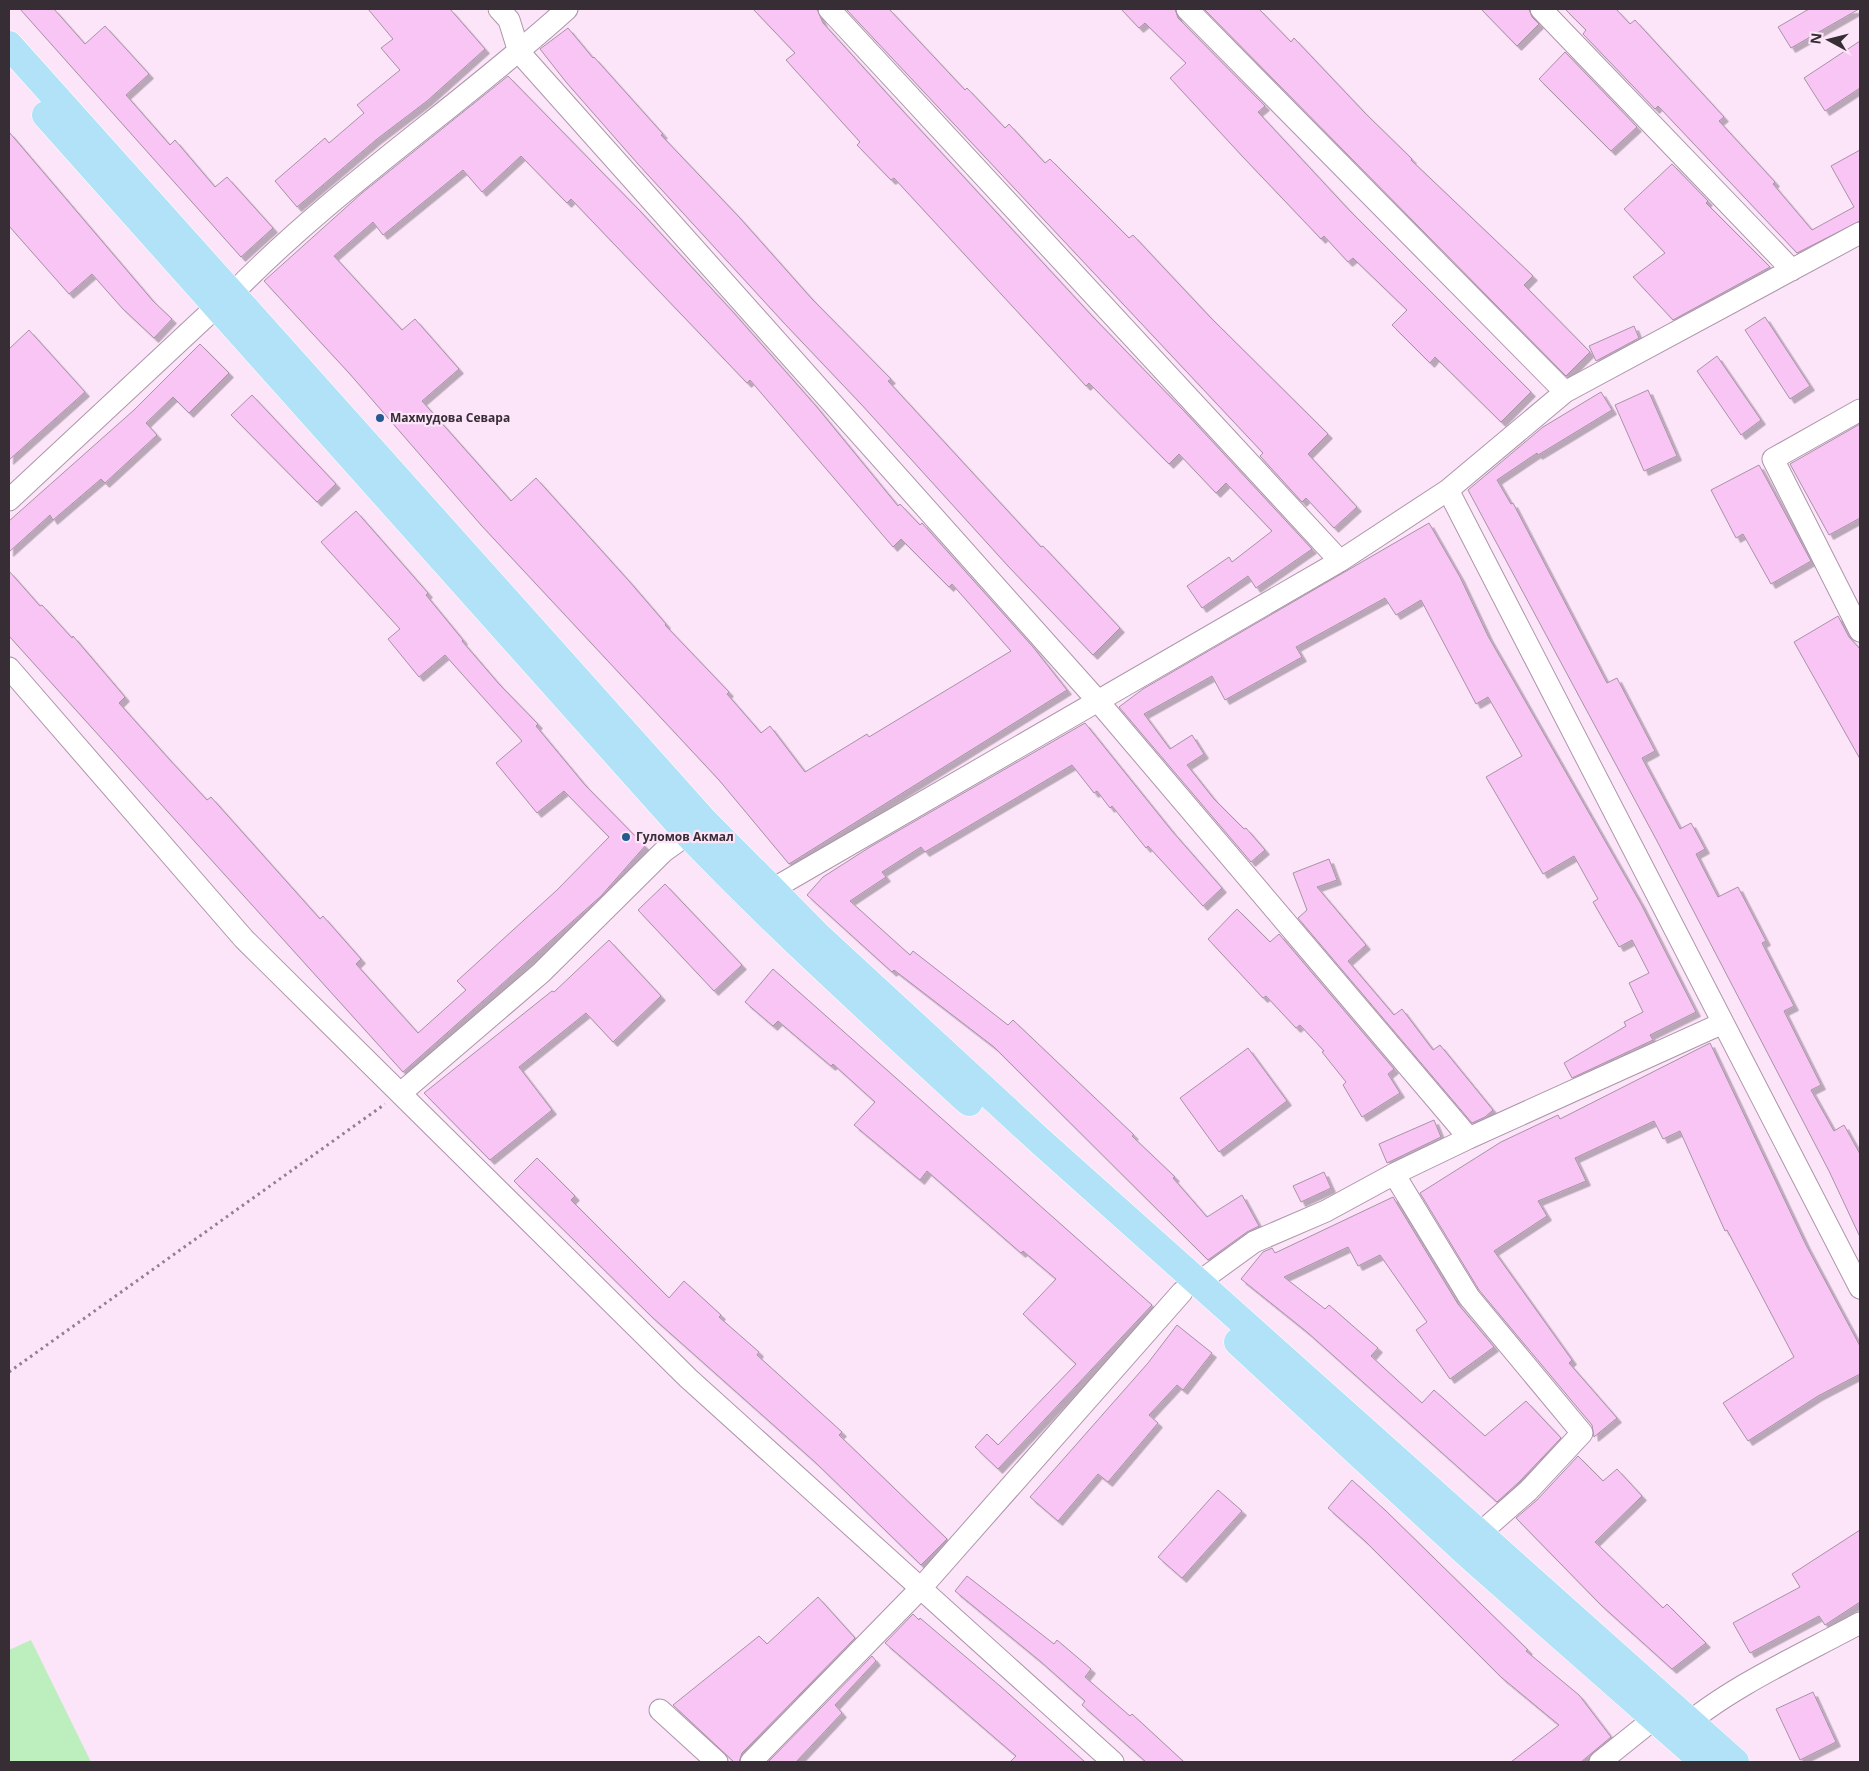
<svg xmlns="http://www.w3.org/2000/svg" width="1869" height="1771" font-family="'Open Sans',sans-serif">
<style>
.green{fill:#bcefbd}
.building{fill:#f8c5f4;stroke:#a892a6;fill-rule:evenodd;filter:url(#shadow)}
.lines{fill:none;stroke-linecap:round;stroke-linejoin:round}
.minor-casing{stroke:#ad96aa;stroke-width:23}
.primary-casing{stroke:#fff;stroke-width:29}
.path{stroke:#90818f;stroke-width:3;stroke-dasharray:2.5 4;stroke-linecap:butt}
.minor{stroke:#fff;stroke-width:21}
.primary{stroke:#b1e2f7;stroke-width:28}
.poi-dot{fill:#245a92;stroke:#fce4f9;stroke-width:2}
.labels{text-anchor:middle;stroke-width:4.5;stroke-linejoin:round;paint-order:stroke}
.poi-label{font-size:12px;font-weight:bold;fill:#362d35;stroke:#fce4f9;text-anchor:start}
</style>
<defs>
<filter id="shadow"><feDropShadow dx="4.5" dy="4.5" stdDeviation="0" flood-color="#0004"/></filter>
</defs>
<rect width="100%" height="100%" fill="#fce4f9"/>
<!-- green -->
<path class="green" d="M31,1640l60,122h-82v-112z"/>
<!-- building -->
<path class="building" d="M20,9h34l31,35 20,-18 44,48 -23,21 44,50 5,-5 40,47 12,-10 46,51 -32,29z
M368,9h82l35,40 -58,52 -50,38 -80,68 -22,-26 50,-43 4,5 35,-30 -7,-8 43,-35 -19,-22 12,-9z
M753,9h64l6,14 79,87 191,207 91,94 128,138 -56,39 -8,-12 -46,32 -15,-22 42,-29 3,5 40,-31 -46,-48 -10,10 -37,-39 -10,10 -80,-81 -3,3 -192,-208 -3,2 -34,-35 3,-3 -74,-82 9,-7z
M846,9h43l76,81 2,-2 38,40 4,-4 36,39 5,-4 79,79 4,-3 77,82 118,117 -20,20 49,53 -23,21 -28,-30 -4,4 -42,-46 3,-3z
M1121,9h54l3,9 87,88 -7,6 92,99 181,181 -30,30 -66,-65 -5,6 -38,-38 15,-15 -54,-52 -5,4 -24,-26 -3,3 -78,-82 -73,-79 16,-15 -41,-40 -6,5z
M1204,9h55l32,33 3,-4 71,75 47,46 -1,1 122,116 -9,9 66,67 -24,24z
M1481,9h48l3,8 7,7 -22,22z
M1565,9h51l14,15 5,-4 89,97 -5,4 56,61 -2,2 39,46 42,-23 -23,-41 29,-16v71l-63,32 -137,-145 -2,-2 -3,3 -72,-75 3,-4z
M1809,9h50l-68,39 -13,-21z
M568,28l25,30 1,-1 69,77 -2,1 78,82 73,82 79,80 -3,2 153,166 2,-1 77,82 -27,27 -85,-89 -147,-162 -77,-81 -146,-159 -72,-82 -26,-33z
M1860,41v47l-35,23 -21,-33z
M1565,52l72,75 -26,24 -72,-72z
M508,76l133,136 92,100 83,94 82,100 2,-2 20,21 2,-2 111,124 34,43 -278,174 -70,-84 -238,-255 -132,-152 -85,-92 98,-88zM521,156l46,47 4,-4 176,184 3,-3 143,167 8,-8 48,48 3,-3 59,67 -142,86 -2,-3 -62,38 -35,-46 -9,7 -34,-39 2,-2 -64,-67 1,-1 -37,-43 -93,-103 -25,23 -89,-100 37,-32 -44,-50 -13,11 -68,-74 39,-34 10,13 80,-65 19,22z
M9,132l144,169 19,18 -18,19 -32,-30 -30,-34 -23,20 -60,-68z
M1672,164l36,37 -2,2 64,64 -97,53 -40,-43 32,-24 -41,-44z
M1765,317l45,69 -20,13 -45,-69z
M1634,326l5,12 -43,23 -7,-15z
M29,330l56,62 -76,68v-111z
M200,344l29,29 -40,40 -16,-16 -27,26 11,12 -52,48 -4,-4 -48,41 -3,-5 -41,37v-31l125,-111z
M1717,356l44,64 -20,15 -44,-64z
M1648,390l29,66 -33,15 -29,-66z
M1601,392l11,18 -74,45 -1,-2 -40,27 14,24 2,-1 94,180 10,-5 38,73 -13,7 38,71 11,-6 14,26 -9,5 22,43 20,-10 28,54 -4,2 32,63 -10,5 37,74 -10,5 23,41 10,-6 16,29v83l-31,-66 -172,-330 -189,-351 75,-63z
M252,395l84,89 -19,18 -86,-87z
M1860,424v94l-31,17 -39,-71z
M1759,465l52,96 -40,23 -28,-50 -7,4 -25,-48z
M356,511l72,82 -2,2 37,45 -1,1 37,43 39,40 -2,2 49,59 60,61 -44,50 -198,176 -394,-436v-65l31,35 2,-1 30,33 1,-2 52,61 -6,6 50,56 38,41 4,-3 109,122 3,-3 38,43 -5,5 62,69 48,-43 -9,-9 100,-91 52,-53 -45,-46 -27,22 -41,-50 26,-22 -77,-86 -26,22 -31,-38 12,-10 -79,-87z
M1429,523l31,54 28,59 153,268 55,108 -46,23 3,5 -81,38 -8,-15 62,-37 -2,-4 19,-10 -14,-29 20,-10 -17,-33 -13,7 -26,-45 5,-3 -24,-43 -31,18 -57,-97 36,-21 -34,-59 -12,7 -55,-104 -25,15 -11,-17 -89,49 6,10 -77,43 -13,-24 -68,38 26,35 22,-14 12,19 -17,11 27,34 30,30 2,-1 19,22 -14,12 -132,-155 24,-18z
M1838,616l11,21 11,12v110l-66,-117z
M1085,723l87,108 50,57 -19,18 -55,-60 -2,2 -34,-42 -2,2 -13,-17 -3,2 -22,-28 -147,87 -4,-5 -39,25 4,5 -36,24 60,54 3,-4 95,74 5,-5 121,115 -2,1 43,41 -2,1 34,39 35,-22 17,31 -12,6 -39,28 -214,-213 -100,-77 -2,2 -85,-77 16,-18 47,-30z
M1329,859l8,21 -20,7 49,58 -18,16 46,54 8,-6 31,41 7,-5 53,65 -8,7 -13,6 -174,-205 9,-8 -14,-37z
M665,884l77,81 -28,26 -76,-81z
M1237,909l33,33 9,-8 115,135 -6,5 12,19 -38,24 -19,-32 3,-3 -24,-30 2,-1 -24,-26 -4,3 -30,-32 -3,2 -55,-59z
M609,940l52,56 -48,46 -27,-29 -67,54 33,43 -62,50 -66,-67 128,-102 2,1z
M773,969l379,336 -154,164 -23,-22 12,-13 11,11 78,-81 -53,-50 33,-35 -33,-28 -2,2 -94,-82 -7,9 -66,-55 21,-23 -42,-38 -2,2 -53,-45 -5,5 -28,-24z
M1710,1043l96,202 54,101v28l-42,22 -70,45 -25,-38 71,-46 -67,-127 -2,1 -45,-100 -17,8 -9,-18 -79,37 11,23 -48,20 9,15 -53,35 78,109 -3,3 48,55 -23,19 -2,-12 -113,-135 -59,-97 81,-51 57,-27 2,4z
M1248,1048l39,53 -68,51 -39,-54z
M1434,1120l7,17 -54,26 -8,-19z
M537,1158l38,38 -4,4 98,98 15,-17 37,34 -2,2 40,35 -2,3 85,77 -3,3 108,104 -26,26 -106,-103 -163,-145 -138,-136z
M1324,1172l7,16 -30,14 -8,-16z
M1393,1197l65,107 36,43 -44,32 -34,-49 11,-8 -47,-67 -22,11 -10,-19 -64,30 41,32 4,-4 49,43 -7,8 51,47 12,-13 51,46 41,-35 35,37 -42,44 -22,20 -190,-170 -66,-53 22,-27 9,-4 3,5z
M1177,1325l35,28 -29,37 -6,-5 -28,30 9,8 -50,59 -10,-8 -40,47 -28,-24 118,-134z
M1578,1456l25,25 14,-12 25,27 -47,46 68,66 4,-4 39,39 -34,26 -71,-64 -85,-87 21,-18z
M1352,1480l34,31 142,139 -2,1 53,44 32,42 -30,25h-70l48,-37 -58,-48 -136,-136 -37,-33z
M1218,1490l24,21 -60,67 -24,-21z
M1860,1530v72l-35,23 -6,-9 -69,37 -17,-30 67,-36 -8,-13z
M967,1576l87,68 3,-4 34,29 -6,8 45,39 2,-2 52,48h-38l-64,-57 3,-4 -45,-40 -85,-70z
M818,1597l37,41 -113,115 -3,9h-5l-61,-57 86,-69 8,8z
M913,1614l6,6 1,-2 80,68 85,76h-75l6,-6 -131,-113z
M872,1656l4,5 -41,44 7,8 -46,49h-28z
M1813,1692l23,50 -36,18 -24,-51z"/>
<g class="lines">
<defs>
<path id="minor" d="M499,9l10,11 10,32 578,648 372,438
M829,9l511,552
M1187,9l378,383
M1541,9l251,261
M232,294c102,-105 227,-187 335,-285
M1860,410l-87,49 87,172
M1448,490l412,798
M9,500l207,-193
M9,668l235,271 444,439 425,384
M771,890l569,-329 108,-71 117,-98 295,-159
M402,1092l139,-119 122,-121 25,-18
M1394,1174l75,123 113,136 -54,58 -49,43
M1199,1282l55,-40 72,-31 68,-37 75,-36 254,-115
M660,1710l57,52
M1679,1731c48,-43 124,-77 181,-108
M751,1762l170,-174 261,-296
M1600,1762l55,-44"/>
<path id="primary" d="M9,45l694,775 116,117 220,203 696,622
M46,115l642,719c90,94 185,180 281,268
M1238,1342l232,214 234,206"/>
</defs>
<!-- minor casing -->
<use href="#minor" class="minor-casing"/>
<!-- primary casing -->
<use href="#primary" class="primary-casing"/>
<!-- path -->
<path class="path" d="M9,1372l376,-268"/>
<!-- minor -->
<use href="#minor" class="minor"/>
<!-- primary -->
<use href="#primary" class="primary"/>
</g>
<!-- markers -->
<g class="poi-dot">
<circle cx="380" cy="418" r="5"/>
<circle cx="626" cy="837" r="5"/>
</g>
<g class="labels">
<!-- poi labels -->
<g class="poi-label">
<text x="390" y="422">Махмудова Севара</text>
<text x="636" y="841">Гуломов Акмал</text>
</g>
</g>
<!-- border -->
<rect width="1869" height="1771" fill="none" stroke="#362d35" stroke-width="20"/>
<!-- north arrow -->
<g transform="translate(1829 40) rotate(277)" stroke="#fce4f9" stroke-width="4" paint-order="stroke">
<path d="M0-4L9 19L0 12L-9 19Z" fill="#362d35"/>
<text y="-8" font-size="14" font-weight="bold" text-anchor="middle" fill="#362d35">N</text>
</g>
</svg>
